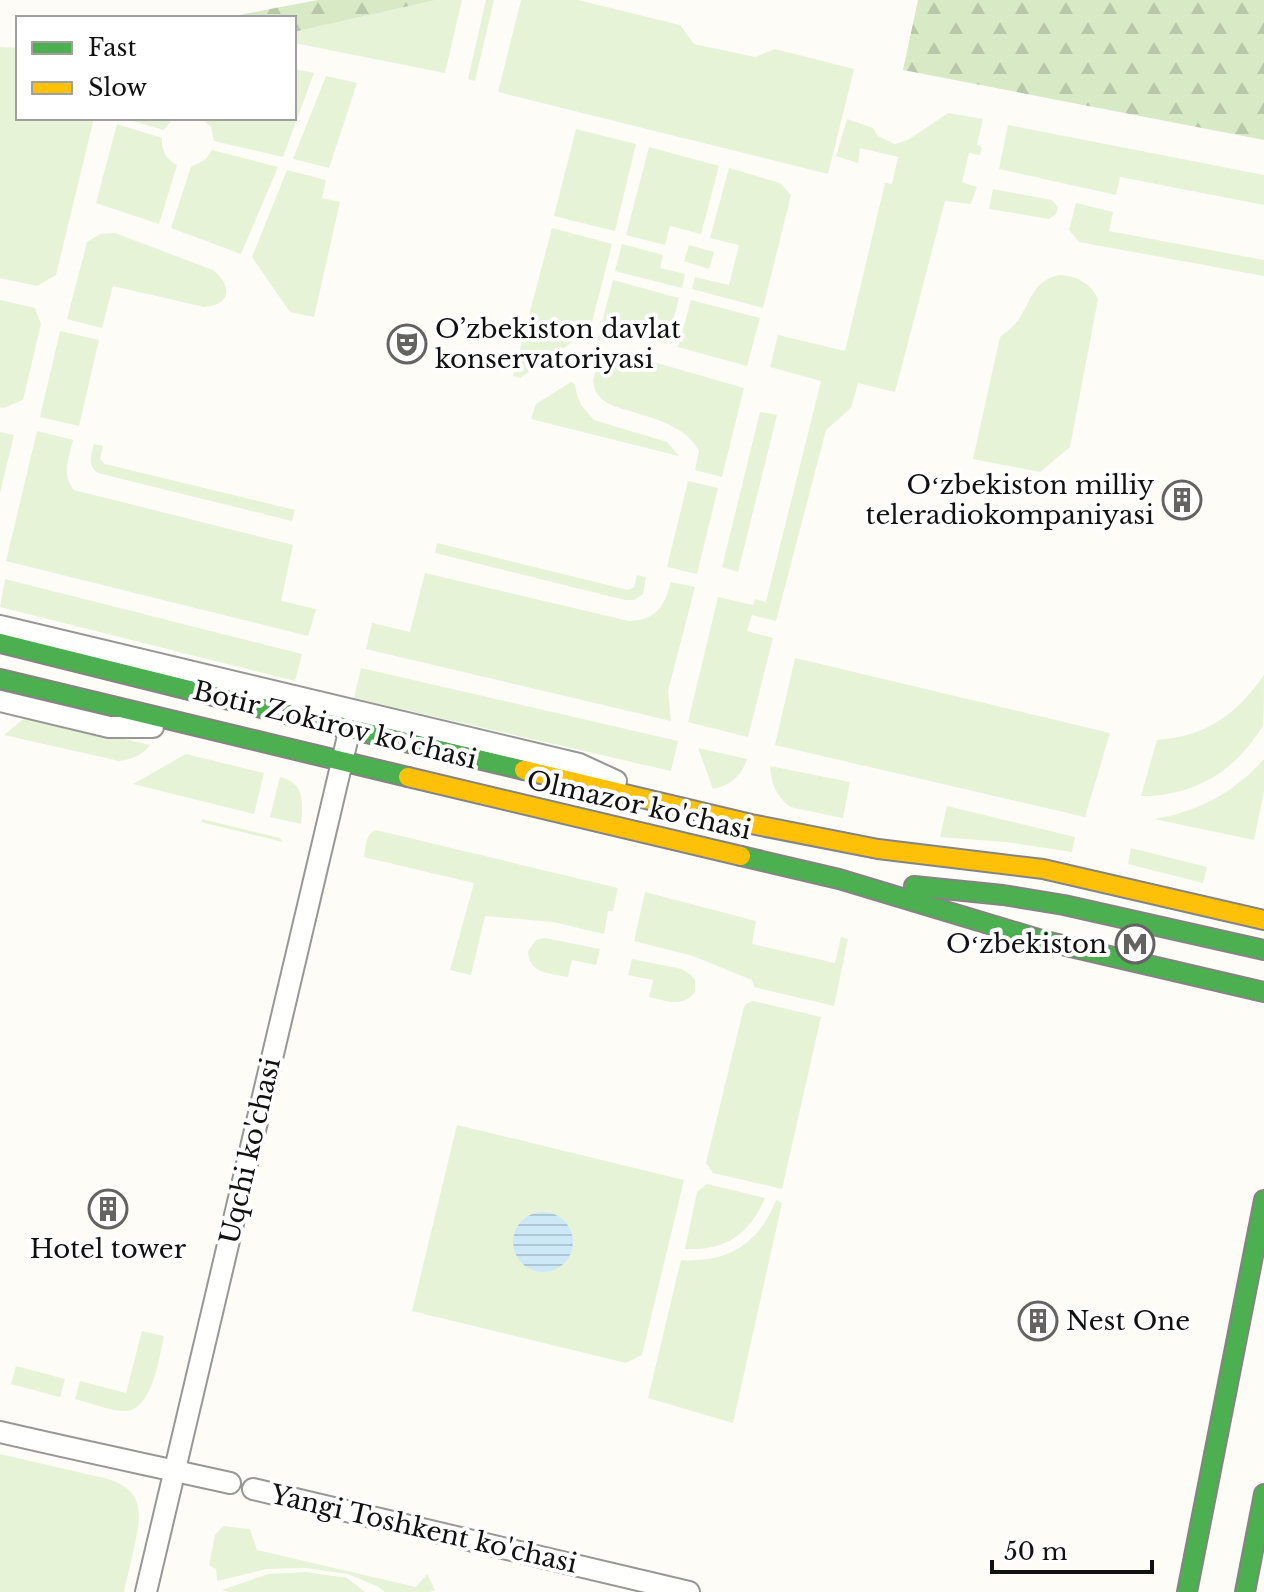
<svg xmlns="http://www.w3.org/2000/svg" width="1264" height="1592" font-family="'Libre Baskerville',serif">
<style>
.green{fill:#e7f3d7}
.forest{fill:url(#forest-firs)}
.water{fill:url(#water-rules)}
.lines{fill:none;stroke-linecap:round;stroke-linejoin:round}
.street-casing{stroke:#979795;stroke-width:24}
.fast-casing{stroke:#858482;stroke-width:22}
.slow-casing{stroke:#858482;stroke-width:22}
.street{stroke:#fffffe;stroke-width:20}
.fast{stroke:#4caf50;stroke-width:18}
.slow{stroke:#ffc107;stroke-width:18}
.labels{text-anchor:middle;stroke-width:8;stroke-linejoin:round;paint-order:stroke}
.poi-label{font-size:26px;fill:#111;stroke:#fff;text-anchor:start}
.street-label{font-size:26px;fill:#111;stroke:#fff}
</style>
<defs>
<pattern id="forest-firs" width="22" height="20" patternUnits="userSpaceOnUse" patternTransform="scale(2)"><rect width="22" height="20" fill="#d8eac5"/><path d="M5 1l3.5 6h-7zM16 11l3.5 6h-7z" fill="#b8c8a8"/></pattern>
<pattern id="water-rules" width="6" height="5" patternUnits="userSpaceOnUse" patternTransform="scale(2)"><rect width="6" height="5" fill="#cde8f7"/><path d="M0 2.5h6" fill="none" stroke="#afc6d3"/></pattern>
</defs>
<rect width="100%" height="100%" fill="#fdfcf7"/>
<!-- green -->
<path class="green" d="M436,0h26l-17,73 -151,-30v-11z
M486,0h8l-19,81 -7,-2z
M521,0h57l102,25 14,19 61,13 20,-8 79,20 -26,105 -330,-82z
M0,47l18,1v70h76l-38,157 -19,11 -37,-8z
M294,69l20,4 -31,84 -69,-16 -3,-14 -10,-9h93z
M326,76l31,7 -28,85 -36,-9z
M948,113l35,6 -6,26 5,2 -2,8 -11,-2 -7,29 15,5 -6,17 -26,-3 -50,191 -37,-9 -7,25 -25,22 -50,191 -24,-6 -5,16 26,7 -25,99 -60,-15 30,-125 35,8 2,-6 11,3 55,-221 -51,-14 8,-32 67,16 40,-168 7,1 6,-27 -38,-9 -2,15 -22,-7 11,-37 26,9 5,8 17,8 13,-4z
M123,118h50l-9,12z
M117,124l45,14c-1,12 4,21 15,27l-18,59 -63,-21z
M1008,125l256,50v30l-144,-28 -4,18 -117,-26z
M576,129l60,15 -21,87 -61,-15z
M649,147l70,19 -18,68 -31,-8 -5,19 -39,-10z
M212,150l66,17 -37,87 -70,-26 20,-61 15,-8z
M729,168l51,15 11,12 -28,113 -71,-19 3,-12 34,8 10,-40 -29,-7z
M287,170l39,10 -4,18 18,4 -26,115 -24,-5 -38,-55z
M993,189l59,11 6,7 -2,7 -7,5 -60,-10z
M1076,203l37,9 -4,19 155,29v16l-185,-34 -10,-12z
M552,228l60,16 -22,86 -70,48 -7,-2z
M115,233l98,37c19,15 19,35 -9,37l-91,-21 -11,42 -35,-9 20,-77 13,-8z
M622,244l41,11 -3,13 25,6 -3,14 -67,-17z
M689,245l25,7 -5,17 -25,-8z
M1060,275c17,1 31,8 38,24l-28,148 -30,25 -67,-13 27,-122c9,-7 17,-13 22,-23 12,-20 13,-34 38,-39z
M613,280l66,18 -12,46 -50,-13 -20,10z
M0,300l35,8 6,16 -18,76 -20,8 -3,-1z
M691,300l69,18 -13,48 -69,-19z
M60,331l39,9 -20,86 -39,-9z
M622,353l122,35 -22,89 -27,-7 4,-19c-13,-25 -44,-32 -69,-40 -8,-3 -17,-4 -24,-9 -25,-16 -9,-45 16,-49z
M571,382l4,2 2,11 4,10 13,15 73,22 12,14 -148,-37 5,-15z
M760,412l17,3 -39,157 -16,-5z
M37,431l36,9c-4,18 -12,34 1,50l219,55 -12,56 35,8 -8,27 -302,-75z
M0,432l14,3 -14,58z
M94,444l9,2 -3,13 5,5 190,46 -3,11 -194,-48c-11,-8 -7,-18 -4,-29z
M688,481l30,7 -21,86 -30,-7z
M437,543l191,47 6,-3 3,-12 9,2 -3,17 -9,6h-9l-190,-47z
M425,573l204,48c27,-1 35,-14 42,-39l24,5 -27,104 3,30 -305,-72 6,-26 38,9z
M5,579l297,75 -7,27 -295,-74z
M795,658l315,75 -25,84 -310,-72z
M361,668l317,73 -7,30 -317,-73z
M1264,675c0,13 0,38 -1,50 -2,5 -7,11 -10,15 -26,37 -68,57 -112,56l16,-56c50,-4 79,-25 107,-65z
M27,716l123,29c-8,11 -18,14 -31,16l-115,-26z
M698,748l49,11c-5,16 -17,27 -34,30z
M186,754l78,19 -10,41 -121,-30z
M1264,759v32l-10,49 -100,-21c44,-7 81,-27 110,-60z
M770,766l80,16 -7,36 -53,-11c-14,-11 -19,-24 -20,-41z
M280,777c25,6 23,25 21,47l-31,-7z
M947,806l128,31 -3,15 -66,-10 -66,-5z
M202,819l78,19 3,4 -82,-20z
M376,830l242,58 -5,23h-5l-4,23 -51,-12 -68,-6 -14,59 -21,-5 24,-87 -110,-26c2,-10 1,-23 12,-27z
M1131,848l76,19 -4,16 -75,-19z
M645,892l111,29 -4,23 83,19 6,-26 7,2 -14,67 -80,-19 -2,-7 -59,-24 -59,-15z
M545,938l55,11 -4,16 -24,-5 -4,17c-19,-4 -39,-3 -40,-26l8,-11z
M632,959l50,10 9,6 4,5v12c-12,16 -28,9 -46,5l4,-17 -25,-5z
M753,1001l68,16 -39,172 -69,-16 -7,-10 38,-156 2,-3z
M457,1125l227,55 -42,175 -16,8 -214,-52z
M707,1184l58,14c-16,37 -40,53 -80,51l12,-57z
M776,1200l6,3 -49,220 -85,-25 33,-138c47,3 78,-16 95,-60z
M142,1331l22,5c-5,21 -11,74 -39,75 -14,0 -35,-8 -50,-12l5,-18 46,12z
M16,1366l49,13 -5,18 -49,-13z
M0,1454l108,25c38,12 33,37 26,69 -3,14 -7,29 -10,44h-124z
M223,1526l27,3 7,21 159,37 11,-13 8,16 -5,2h-45l-8,-6 -29,-12 -43,-6 -38,1 -50,12 -1,-12 -7,-4 6,-30z
M306,1572l41,6 18,14h-135l-8,-2 46,-16z"/>
<!-- forest -->
<path class="forest" d="M318,0h118l-142,32v-14h-72z
M918,0h346v140l-361,-70z"/>
<!-- water -->
<path class="water" d="M513 1242a30 30 0 1 1 60 0a30 30 0 1 1-60 0Z"/>
<g class="lines">
<defs>
<path id="street" d="M0,626l579,138 37,17
M0,701l109,26h44
M0,1432c77,18 154,34 230,51
M253,1489l436,103
M146,1592l208,-881"/>
<path id="fast" d="M0,643l286,71 238,56
M0,679l408,98
M741,856l98,23 206,62 219,51
M914,886l89,9 61,10 200,45
M1187,1592l77,-392
M1245,1592l19,-98"/>
<path id="slow" d="M524,770l227,54 127,25 165,20 221,51
M408,777l333,79"/>
</defs>
<!-- street casing -->
<use href="#street" class="street-casing"/>
<!-- fast casing -->
<use href="#fast" class="fast-casing"/>
<!-- slow casing -->
<use href="#slow" class="slow-casing"/>
<!-- street -->
<use href="#street" class="street"/>
<!-- fast -->
<use href="#fast" class="fast"/>
<!-- slow -->
<use href="#slow" class="slow"/>
</g>
<!-- icons -->
<defs>
<symbol id="theatre-ring" viewBox="-11 -11 22 22"><circle r="9.5" fill="#fff" stroke="#646362" stroke-width="1.5"/><path d="M-5-5.5Q0-4 5-5.5V0Q5 5 0 6Q-5 5-5 0ZM-3.3-2.5H-1v1.5H-3.3ZM1-2.5H3.3v1.5H1ZM-2.8 1Q0 5.5 2.8 1Z" fill="#646362"/></symbol>
<symbol id="building-ring" viewBox="-11 -11 22 22"><circle r="9.5" fill="#fff" stroke="#646362" stroke-width="1.5"/><path d="M-4-6H4V6H1V3H-1V6H-4ZM-2.5-4.3h1.7v1.8h-1.7ZM.8-4.3h1.7v1.8H.8ZM-2.5-1h1.7V.8h-1.7ZM.8-1h1.7V.8H.8Z" fill="#646362"/></symbol>
<symbol id="metro-ring" viewBox="-11 -11 22 22"><circle r="9.5" fill="#fff" stroke="#646362" stroke-width="1.5"/><path d="M-5.5 5V-5H-3L0 0L3-5H5.5V5H3V-.5L0 4L-3-.5V5Z" fill="#646362"/></symbol>
</defs>
<g fill-rule="evenodd">
<use href="#theatre-ring" x="385" y="322" width="44" height="44"/>
<use href="#building-ring" x="1160" y="478" width="44" height="44"/>
<use href="#metro-ring" x="1113" y="922" width="44" height="44"/>
<use href="#building-ring" x="86" y="1187" width="44" height="44"/>
<use href="#building-ring" x="1016" y="1299" width="44" height="44"/>
</g>
<g class="labels">
<!-- poi labels -->
<g class="poi-label">
<text x="435" y="338">O’zbekiston davlat<tspan x="435" dy="30">konservatoriyasi</tspan></text>
<text x="1154" y="494" text-anchor="end">Oʻzbekiston milliy<tspan x="1154" dy="30">teleradiokompaniyasi</tspan></text>
<text x="1107" y="953" text-anchor="end">Oʻzbekiston</text>
<text x="108" y="1258" text-anchor="middle">Hotel tower</text>
<text x="1066" y="1330">Nest One</text>
</g>
<!-- street labels -->
<g class="street-label">
<text transform="translate(335 725) rotate(14)" y="9">Botir Zokirov ko'chasi</text>
<text transform="translate(639 805) rotate(13)" y="9">Olmazor ko'chasi</text>
<text transform="translate(250 1151) rotate(-77)" y="9">Uqchi ko'chasi</text>
<text transform="translate(424 1529) rotate(13)" y="9">Yangi Toshkent ko'chasi</text>
</g>
</g>
<!-- legend -->
<rect x="16" y="16" width="280" height="104" fill="#ffffff" stroke="#a0a0a0" stroke-width="2"/>
<rect x="32" y="42" width="40" height="12" fill="#4caf50" stroke="#a0a0a0" stroke-width="2"/>
<text x="88" y="56" font-size="24" fill="#111111">Fast</text>
<rect x="32" y="82" width="40" height="12" fill="#ffc107" stroke="#a0a0a0" stroke-width="2"/>
<text x="88" y="96" font-size="24" fill="#111111">Slow</text>
<!-- scale -->
<path d="M992 1560v12h160v-12" fill="none" stroke="#111111" stroke-width="4"/>
<text x="1004" y="1560" font-size="24" fill="#111111" stroke="#ffffff" stroke-width="6" paint-order="stroke">50 m</text>
</svg>
